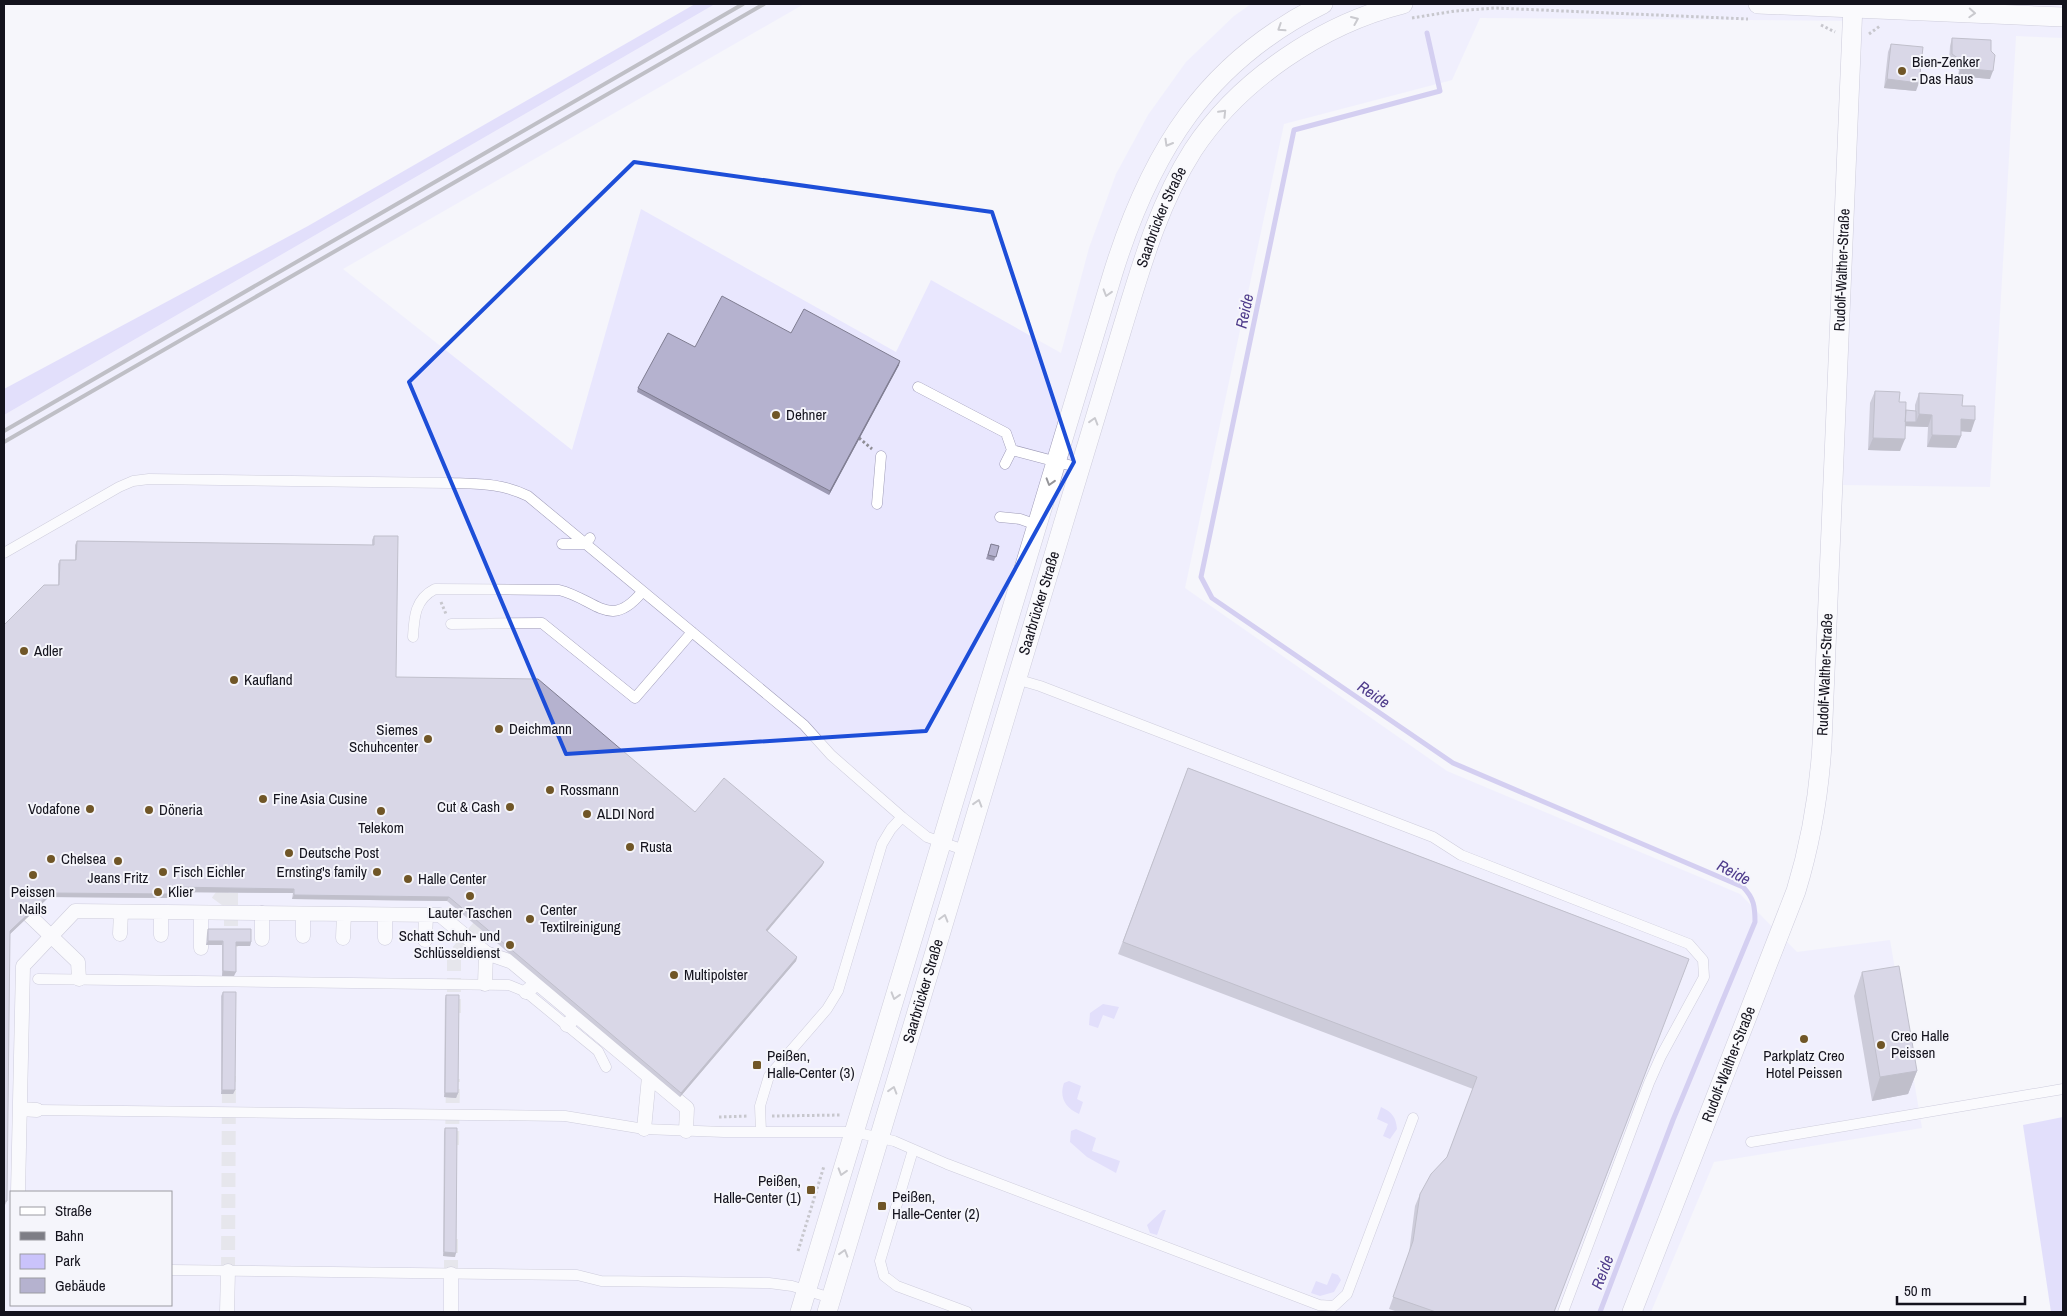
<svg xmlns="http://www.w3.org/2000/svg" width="2067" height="1316" font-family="'Archivo Narrow',sans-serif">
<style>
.built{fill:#e9e7fe;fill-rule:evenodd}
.green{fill:#cac3fb}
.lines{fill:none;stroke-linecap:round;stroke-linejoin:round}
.stream{stroke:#aba0e4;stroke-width:5}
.pedestrian-tunnel{stroke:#d3d3da;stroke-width:14;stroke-dasharray:14 7;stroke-linecap:butt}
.service-casing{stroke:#9e9bb7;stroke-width:11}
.pedestrian-casing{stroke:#9e9bb7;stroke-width:15}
.minor-casing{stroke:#9e9bb7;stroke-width:20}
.path{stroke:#8f8e96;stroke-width:3;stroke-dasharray:2.5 2.5;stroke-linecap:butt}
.service{stroke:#fff;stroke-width:10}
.pedestrian{stroke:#fff;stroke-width:14}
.minor{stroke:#fff;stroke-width:19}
.rail{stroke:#7d7d85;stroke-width:4}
.wall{fill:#9c99b2}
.shaded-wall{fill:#7f7d91}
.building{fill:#b5b2cf;stroke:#7f7d91}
.oneway{stroke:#959599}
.marked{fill:none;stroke:#1d4ed8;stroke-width:4;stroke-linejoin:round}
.poi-dot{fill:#705627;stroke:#f5f5fb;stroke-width:2}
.labels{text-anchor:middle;stroke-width:4;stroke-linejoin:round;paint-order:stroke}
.poi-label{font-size:15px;fill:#14131d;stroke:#f5f5fb;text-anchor:start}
.street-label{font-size:15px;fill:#14131d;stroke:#f5f5fb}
.water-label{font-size:16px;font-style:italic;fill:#4e3b8b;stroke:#f5f5fb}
</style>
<rect width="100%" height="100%" fill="#f5f5fb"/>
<!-- built -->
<path class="built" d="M715,4h89l-461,265 229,181 69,-241 255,143 35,-72 130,73 28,-105 27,-74 32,-59 38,-53 48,-46 17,-12h812v34l-47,-2 -26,451 -147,-2 17,-464 -380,-3 -28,62 -168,44 -99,464 262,183 293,123 57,58 93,-12 32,188 -208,34 -63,150h-1647v-897zM11,1192h160v113h-160z"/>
<!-- green -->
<path class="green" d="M695,4h20l-711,411v-26l304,-163z
M1103,1004l16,3 -5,12 -11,-4 -5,13 -9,-3 1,-12z
M1069,1081l12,5 -4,13 6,3 -4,12c-14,-6 -20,-17 -15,-31z
M1381,1107c11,5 15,10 16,22l-7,10 -7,-3 5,-12 -11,-5z
M2063,1117v195h-12l-28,-187z
M1076,1129l20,9 -4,13 28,10 -4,12 -29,-16 -17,-15 1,-11z
M1163,1210h3l-9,25 -7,-2 -3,-8z
M1332,1273l6,2 3,5 -7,12 -14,4 -9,-3 5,-12 11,4z"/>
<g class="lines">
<!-- stream -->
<path class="stream" d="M1427,33l13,58 -146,39 -93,447 11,21 241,165 290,124c11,11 12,20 12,35l-82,198 -73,192"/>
<!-- pedestrian-tunnel -->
<path class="pedestrian-tunnel" d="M216,892l15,11
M231,947v-54
M454,1013v-57l25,-29
M452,1145l1,-66
M228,1271l1,-195
M451,1274v-35"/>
<defs>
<path id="service" d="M918,387l88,46 6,17 68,18
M1005,464l7,-14
M877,504l4,-48
M1000,517l20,2 17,6
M562,544h23l5,-6
M4,553l115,-66 14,-6 16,-2 301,4c30,1 51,0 78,13l276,229 27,30 71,62
M451,624l91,-1 93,75 57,-66
M413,637c1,-20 2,-38 22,-48l124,1c37,9 51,41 83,2
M1016,679l24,7 393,151 28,18 228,89 14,16 1,17 -43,79 -12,27 -86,229
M38,979l471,6 17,7 72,59 8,16
M37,1110l528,6 79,13 80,3h130l40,9 53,23 372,141 15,1 13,-12 66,-176
M761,1132l-1,-26 9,-30 58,-67 11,-18 44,-147 9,-15 11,-12 25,20 37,13
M1751,1142l312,-53
M913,1150l-33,111 4,15 13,10 70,26
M171,1270l406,5 24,6 168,2 23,3 39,12"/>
<path id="pedestrian" d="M29,915l49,47 1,17
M120,934l1,-22
M161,935v-23
M303,936v-22
M343,938l1,-24
M385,938v-23
M262,939v-26
M425,940l1,-25
M201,948v-35
M485,984l1,-31
M526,992l11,-9
M567,1025l9,-9
M20,1109l17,1
M644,1129l5,-52
M18,1192l5,-226 52,-55 365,4 46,38 26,9 175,146 -1,23
M227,1312l1,-41
M451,1312v-38"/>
<g id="minor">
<path d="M1758,4l305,13"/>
<path d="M800,1312l313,-1039c38,-122 93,-211 210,-269"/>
<path id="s1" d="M827,1312c79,-261 155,-523 235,-784 20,-66 40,-133 60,-199 19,-62 36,-124 71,-179 46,-70 129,-126 210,-146"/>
<path id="s2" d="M1632,1312l164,-421c15,-49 23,-96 26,-147l31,-740"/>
</g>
</defs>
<!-- service casing -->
<use href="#service" class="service-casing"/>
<!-- pedestrian casing -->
<use href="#pedestrian" class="pedestrian-casing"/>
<!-- minor casing -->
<use href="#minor" class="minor-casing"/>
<!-- path -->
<path class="path" d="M1412,18l43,-7 40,-3 253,11
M1821,25l14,7
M1869,34l11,-8
M859,438l13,11
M441,602l5,12
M772,1116l69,-1
M719,1117l29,-1
M798,1251l26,-85"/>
<!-- service -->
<use href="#service" class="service"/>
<!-- pedestrian -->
<use href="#pedestrian" class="pedestrian"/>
<!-- minor -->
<use href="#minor" class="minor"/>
<!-- rail -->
<path class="rail" d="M4,431l739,-427
M4,442l760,-438"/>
</g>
<!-- wall -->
<path class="wall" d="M1952,38l39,13 -1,28 -32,-3 1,-6 -10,-8 1,-16z
M1891,44l25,47 -32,-3 4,-36z
M791,333l108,32 -70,130 -192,-103 1,-4 57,-41z
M1875,391l24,11 7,8 9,1v-6l4,-12 43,13 9,26 -10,-1v5l-5,12 -29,-1 1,-20 -23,-1 -5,25 -32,-1 2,-47z
M374,536l22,141 299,135 129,50 -2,4 -55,65 30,26 -1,4 -116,136 -233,-196 -155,-2 1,-6 -122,-1 -2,6 -120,-1 -39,37 -3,267 -2,4h-1v-580l54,-40v-21l2,-4h15v-15l2,-4 295,4v-5z
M991,544l8,2 -5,15 -8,-2z
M1188,768l501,191 -135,353h-156l-9,-3 20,-56 6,-47 5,-12 27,-37 26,-68 -355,-135z
M208,929l43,13 -1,4h-14l-2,30h-12v-31h-16l1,-12z
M1862,972l55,99 -9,23 -36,7 -18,-105z
M223,992l12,98 -2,4h-12v-98z
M446,995l12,98 -2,5 -12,-1 1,-98z
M445,1128l10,129 -12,-1 1,-124z"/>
<!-- shaded-wall -->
<path class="shaded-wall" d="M1961,68l32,3 -3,8 -32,-3z
M1887,79l32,4 -3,8 -32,-3z
M900,361l-1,4 -70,130 1,-4z
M1919,414l13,1 -4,12 -27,-1 2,-4h13z
M1961,419l14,1 -4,12 -14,-1z
M1932,435l29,1 -5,12 -29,-1z
M1873,438l32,1 -5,12 -32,-1z
M824,862l-2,4 -57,68 1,-4z
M170,887l124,2 -1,4 -124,-1z
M50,893l120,1 -1,4 -120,-1 -40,38 1,-4z
M294,895l155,2 -2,4 -155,-2z
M208,941h15l-1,4h-16z
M236,942h15l-1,4h-15z
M797,957l-1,4 -116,136 1,-4z
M223,971l13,1 -2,4h-12z
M1917,1071l-9,23 -36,7 8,-24z
M222,1090h13l-2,4h-12z
M445,1093h13l-2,5 -12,-1z
M444,1252l12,1 -1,4 -12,-1z"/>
<!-- building -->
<path class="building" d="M1952,38l39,2v11l4,4 -2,16 -32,-3 1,-7 -10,-7z
M1891,44l32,3 -4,36 -32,-4z
M722,296l69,37 13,-24 96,52 -70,130 -192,-103 30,-55 27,14z
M1875,391l25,1 -1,10h7l-1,37 -32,-1z
M1919,393l44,2 -1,11h13v14l-14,-1v17l-29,-1v-20l-13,-1z
M1906,410l10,1v11h-11z
M374,536h24l-2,141 142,2 157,133 29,-34 100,84 -58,68 31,27 -116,136 -232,-196 -155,-2v-6l-122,-2h-2v7l-120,-1 -40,38 -3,270h-3v-576l40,-40h15l1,-25h16l1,-19 297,4z
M991,544l8,2 -3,11 -8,-2z
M1188,768l501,191 -135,353h-118l-43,-15 20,-56 7,-47 11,-20 16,-17 30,-80 -354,-135z
M208,929h43v13h-15v30l-13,-1v-30h-15z
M1899,966l18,105 -37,6 -18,-105z
M223,992h13l-1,98h-13z
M446,995h13l-1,98h-13z
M445,1128h12l-1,125 -12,-1z"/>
<!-- one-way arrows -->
<defs><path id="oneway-chevron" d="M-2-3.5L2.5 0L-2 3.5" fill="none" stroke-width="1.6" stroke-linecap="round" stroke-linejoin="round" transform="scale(1.25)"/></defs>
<g class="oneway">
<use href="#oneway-chevron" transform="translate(1972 13) rotate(3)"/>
<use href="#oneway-chevron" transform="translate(1355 20) rotate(-23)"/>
<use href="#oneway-chevron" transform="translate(1281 28) rotate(147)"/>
<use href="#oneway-chevron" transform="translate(1223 113) rotate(-46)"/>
<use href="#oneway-chevron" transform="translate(1168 143) rotate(120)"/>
<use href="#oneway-chevron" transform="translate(1107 293) rotate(107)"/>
<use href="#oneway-chevron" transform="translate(1094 421) rotate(-73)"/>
<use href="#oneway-chevron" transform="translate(1050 482) rotate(107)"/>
<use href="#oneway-chevron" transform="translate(978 803) rotate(-73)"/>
<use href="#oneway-chevron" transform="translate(944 918) rotate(-74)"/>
<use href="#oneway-chevron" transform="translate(895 996) rotate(107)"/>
<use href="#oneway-chevron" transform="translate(893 1090) rotate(-73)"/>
<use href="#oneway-chevron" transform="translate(842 1172) rotate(107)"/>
<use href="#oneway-chevron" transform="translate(844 1253) rotate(-73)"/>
</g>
<!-- marked area -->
<path d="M0 0H2067V1316H0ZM634,162l358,50 82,250 -148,269 -360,23 -157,-372z" fill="#f5f5fb" fill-opacity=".55" fill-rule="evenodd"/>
<path class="marked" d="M634,162l358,50 82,250 -148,269 -360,23 -157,-372z"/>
<!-- markers -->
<g class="poi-dot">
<circle cx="1902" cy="71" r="5"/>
<circle cx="776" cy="415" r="5"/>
<circle cx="24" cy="651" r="5"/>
<circle cx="234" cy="680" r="5"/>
<circle cx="499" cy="729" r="5"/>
<circle cx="428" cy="739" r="5"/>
<circle cx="550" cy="790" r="5"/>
<circle cx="263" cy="799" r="5"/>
<circle cx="510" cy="807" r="5"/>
<circle cx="90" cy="809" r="5"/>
<circle cx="149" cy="810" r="5"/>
<circle cx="381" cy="811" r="5"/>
<circle cx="587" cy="814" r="5"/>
<circle cx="630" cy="847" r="5"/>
<circle cx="289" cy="853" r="5"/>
<circle cx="51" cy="859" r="5"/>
<circle cx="118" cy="861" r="5"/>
<circle cx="163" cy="872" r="5"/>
<circle cx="377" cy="872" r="5"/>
<circle cx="33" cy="875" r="5"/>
<circle cx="408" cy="879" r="5"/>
<circle cx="158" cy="892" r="5"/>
<circle cx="470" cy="896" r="5"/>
<circle cx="530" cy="919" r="5"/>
<circle cx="510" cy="945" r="5"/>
<circle cx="674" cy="975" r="5"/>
<circle cx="1804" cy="1039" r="5"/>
<circle cx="1881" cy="1045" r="5"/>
<rect x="752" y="1060" width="10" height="10" rx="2.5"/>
<rect x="806" y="1185" width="10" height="10" rx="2.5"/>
<rect x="877" y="1201" width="10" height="10" rx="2.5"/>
</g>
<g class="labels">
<!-- poi labels -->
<g class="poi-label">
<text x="1912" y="67">Bien-Zenker<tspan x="1912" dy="17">- Das Haus</tspan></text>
<text x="786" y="420">Dehner</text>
<text x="34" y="656">Adler</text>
<text x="244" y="685">Kaufland</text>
<text x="509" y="734">Deichmann</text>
<text x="418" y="735" text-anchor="end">Siemes<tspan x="418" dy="17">Schuhcenter</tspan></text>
<text x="560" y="795">Rossmann</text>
<text x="273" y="804">Fine Asia Cusine</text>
<text x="500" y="812" text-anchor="end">Cut &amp; Cash</text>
<text x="80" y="814" text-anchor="end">Vodafone</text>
<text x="159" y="815">Döneria</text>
<text x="597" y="819">ALDI Nord</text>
<text x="381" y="833" text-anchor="middle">Telekom</text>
<text x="640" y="852">Rusta</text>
<text x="299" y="858">Deutsche Post</text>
<text x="61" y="864">Chelsea</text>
<text x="173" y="877">Fisch Eichler</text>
<text x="367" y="877" text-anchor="end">Ernsting's family</text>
<text x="118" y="883" text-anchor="middle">Jeans Fritz</text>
<text x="418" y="884">Halle Center</text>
<text x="33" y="897" text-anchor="middle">Peissen<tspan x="33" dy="17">Nails</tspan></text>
<text x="168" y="897">Klier</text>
<text x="540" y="915">Center<tspan x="540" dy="17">Textilreinigung</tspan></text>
<text x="470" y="918" text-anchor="middle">Lauter Taschen</text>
<text x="500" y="941" text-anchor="end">Schatt Schuh- und<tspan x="500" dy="17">Schlüsseldienst</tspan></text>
<text x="684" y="980">Multipolster</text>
<text x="1891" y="1041">Creo Halle<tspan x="1891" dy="17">Peissen</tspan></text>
<text x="767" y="1061">Peißen,<tspan x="767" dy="17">Halle-Center (3)</tspan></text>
<text x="1804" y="1061" text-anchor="middle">Parkplatz Creo<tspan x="1804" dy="17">Hotel Peissen</tspan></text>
<text x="801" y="1186" text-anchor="end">Peißen,<tspan x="801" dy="17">Halle-Center (1)</tspan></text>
<text x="892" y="1202">Peißen,<tspan x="892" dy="17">Halle-Center (2)</tspan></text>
</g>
<!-- street labels -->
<g class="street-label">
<text dy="5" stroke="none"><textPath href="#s1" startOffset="1145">Saarbrücker Straße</textPath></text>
<text dy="5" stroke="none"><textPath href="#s2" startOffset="1076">Rudolf-Walther-Straße</textPath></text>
<text dy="5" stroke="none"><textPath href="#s1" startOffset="740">Saarbrücker Straße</textPath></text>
<text dy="5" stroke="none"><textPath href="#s2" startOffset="671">Rudolf-Walther-Straße</textPath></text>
<text dy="5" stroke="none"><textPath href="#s1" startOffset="335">Saarbrücker Straße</textPath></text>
<text dy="5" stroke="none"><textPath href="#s2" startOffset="266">Rudolf-Walther-Straße</textPath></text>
</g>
<!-- water labels -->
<g class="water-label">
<text transform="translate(1244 311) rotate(-78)" y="6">Reide</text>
<text transform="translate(1374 694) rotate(34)" y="6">Reide</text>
<text transform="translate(1734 872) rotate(28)" y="6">Reide</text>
<text transform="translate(1602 1272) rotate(-69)" y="6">Reide</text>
</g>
</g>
<!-- border -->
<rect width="2067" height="1316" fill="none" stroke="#14131d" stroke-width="10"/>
<!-- legend -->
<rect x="10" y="1191" width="162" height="115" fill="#f5f5fb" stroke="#9b9ba2"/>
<rect x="20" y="1207" width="25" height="8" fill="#ffffff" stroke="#9b9ba2"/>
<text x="55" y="1216" font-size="15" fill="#14131d">Straße</text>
<rect x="20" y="1232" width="25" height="8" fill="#7d7d85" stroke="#9b9ba2"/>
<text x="55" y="1241" font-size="15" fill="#14131d">Bahn</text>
<rect x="20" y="1254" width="25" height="15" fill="#cac3fb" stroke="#9b9ba2"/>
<text x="55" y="1266" font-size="15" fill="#14131d">Park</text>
<rect x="20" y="1278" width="25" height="15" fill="#b5b2cf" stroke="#9b9ba2"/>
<text x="55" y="1291" font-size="15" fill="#14131d">Gebäude</text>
<!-- scale -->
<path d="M1897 1296v8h128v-8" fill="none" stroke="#14131d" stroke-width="2.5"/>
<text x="1904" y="1296" font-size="15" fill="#14131d" stroke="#f5f5fb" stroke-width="4" paint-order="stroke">50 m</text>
</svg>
